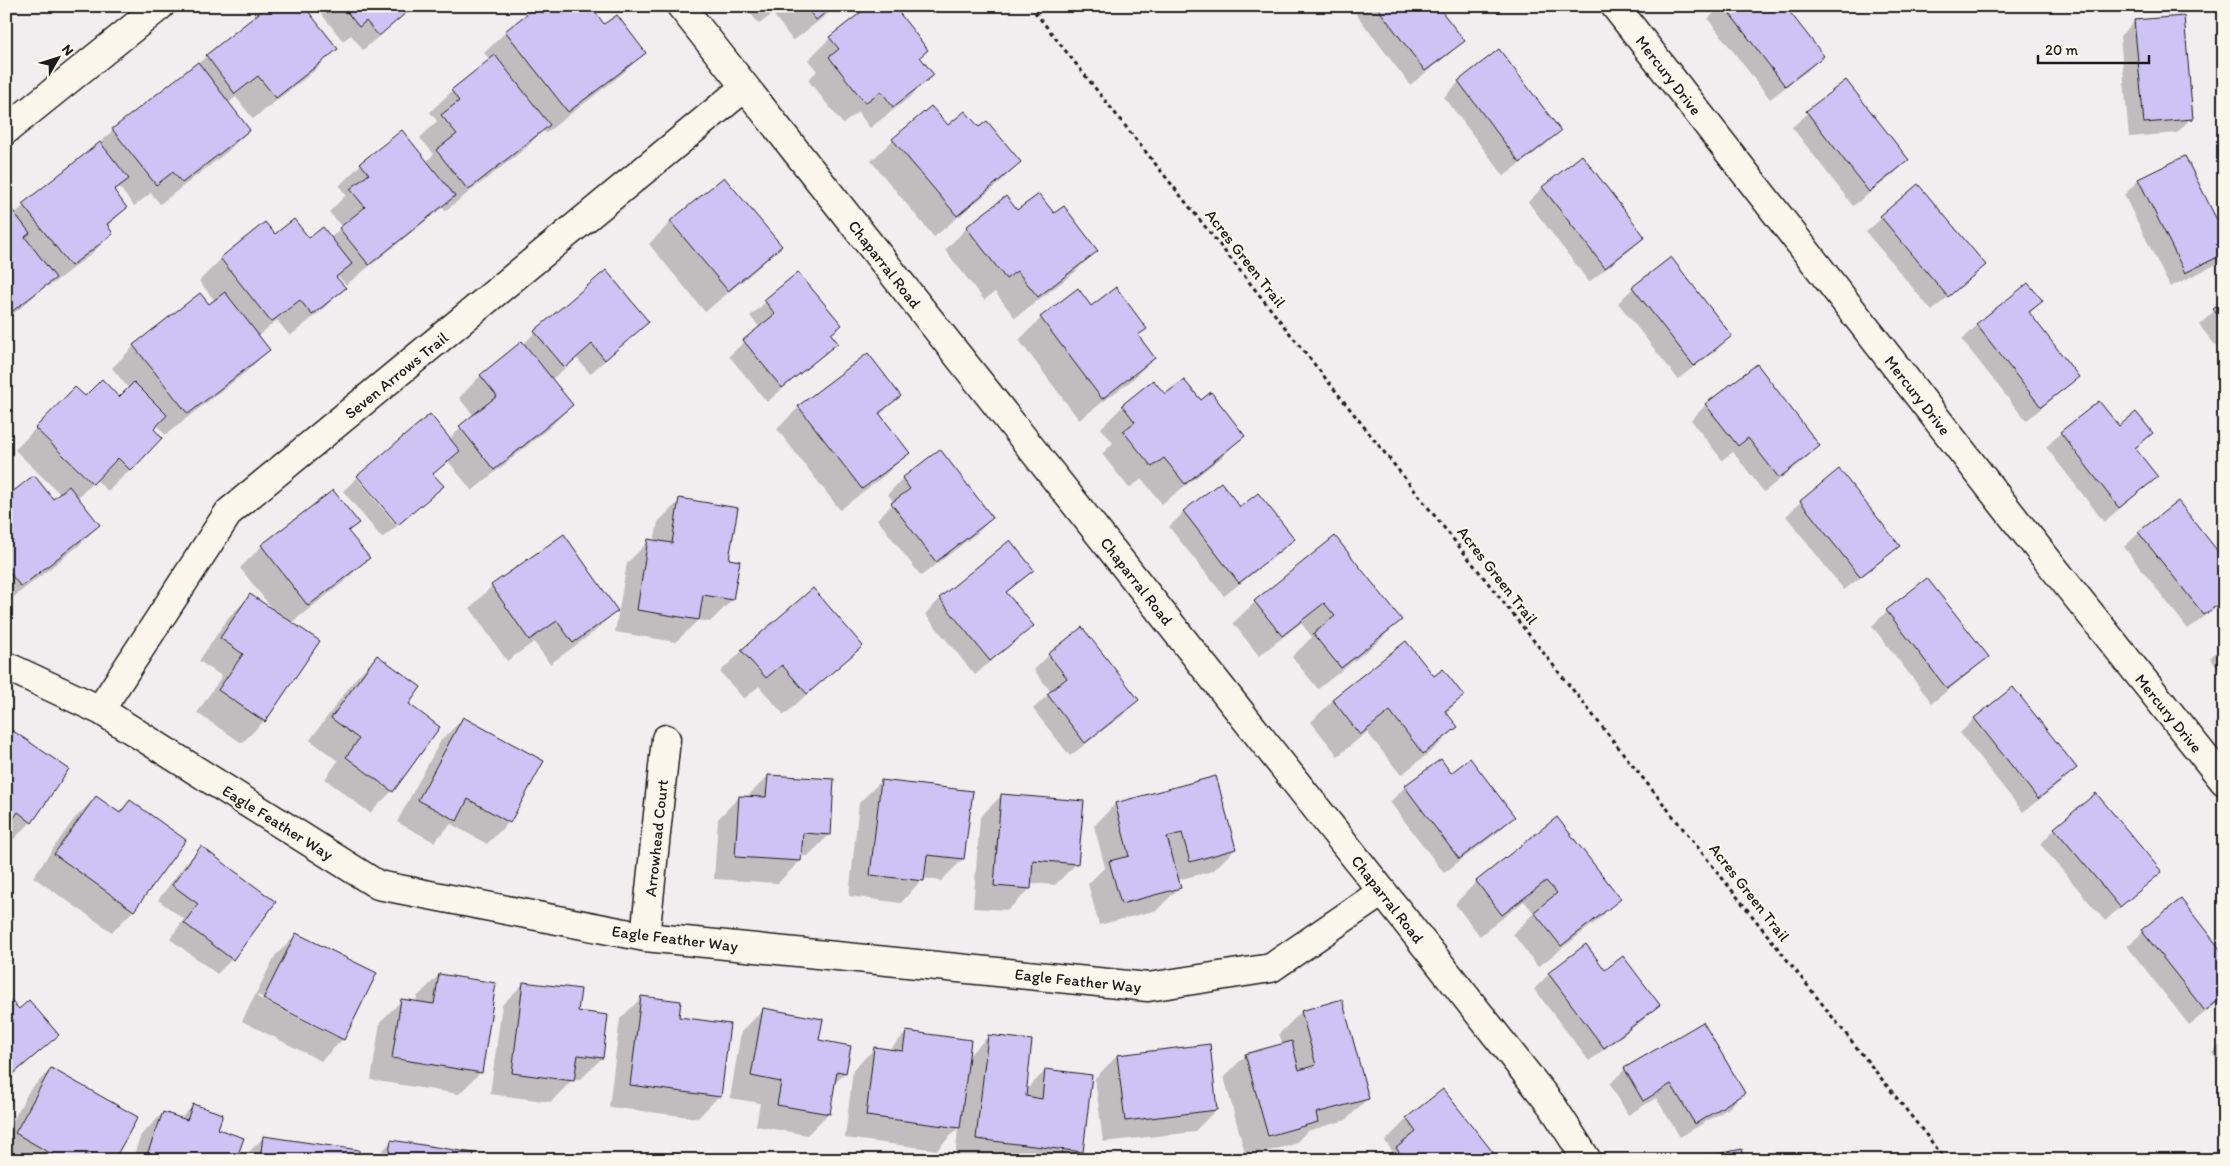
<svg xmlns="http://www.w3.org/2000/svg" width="2230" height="1166" font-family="Itim,sans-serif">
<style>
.shadow{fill:#0003;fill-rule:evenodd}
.building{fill:#cdc3f5;stroke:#1c1c1c}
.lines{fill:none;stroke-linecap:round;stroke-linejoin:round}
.minor-casing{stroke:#1c1c1c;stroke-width:31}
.path{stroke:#1c1c1c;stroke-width:3;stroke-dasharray:4 4;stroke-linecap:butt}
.minor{stroke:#fbf7ec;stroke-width:28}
.labels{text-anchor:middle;stroke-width:4.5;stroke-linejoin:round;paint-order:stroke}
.street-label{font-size:16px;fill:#1c1c1c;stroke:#fbf7ec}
</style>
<rect width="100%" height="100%" fill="#f2edee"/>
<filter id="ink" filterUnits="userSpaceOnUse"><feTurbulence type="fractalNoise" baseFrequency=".02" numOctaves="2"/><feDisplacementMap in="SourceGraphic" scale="10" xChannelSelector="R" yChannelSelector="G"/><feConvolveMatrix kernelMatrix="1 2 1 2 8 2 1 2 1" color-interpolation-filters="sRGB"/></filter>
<g filter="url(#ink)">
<!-- shadow -->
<path class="shadow" d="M6,6h17l-17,13z
M271,6l65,43 -22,22 -61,48 -17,-22 -8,6 21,27 -22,22 -67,52 -9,-11 -17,13 -15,-19 -5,5 12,16 -19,19 5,7 -22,21 -42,32 -1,-2 -41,35v-108l8,2 81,-66 18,-18z
M315,6h99l-51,44 -12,-15 -8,6z
M745,6h93l-45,35 -20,-27 -14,10z
M1350,6h98l-7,7 22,28 -15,14 -38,30z
M1721,6h63l38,50 -15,15 -37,28 -62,-80z
M2135,21l56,97 -14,15 -48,4 -9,-101z
M604,26l40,26 -22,22 -76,59 -3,-3 -16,17 -82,64 -2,-4 -97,78 -8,-9 -2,2 8,10 -22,22 -32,26 -13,-16 -19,16 11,14 -22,21 -82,64 -9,-11 -26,46 -22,21 -12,-11 -19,18 22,27 -22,22 -71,56v-105l47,3 8,-6 -46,-45 38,-40 32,-13 34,1 10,-9 -17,-21 22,-22 81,-45 -16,-20 22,-22 53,-24 35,5 21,-2 12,-11 -13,-15 17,-17 -7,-9 22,-22 65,-2 8,-8 -14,-16 17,-17 -7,-9 22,-21 38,-31 -6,-7 22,-21z
M830,38l89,19 13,18 -22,22 -40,31 -12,-16 -15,12 -35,-44 9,-9 -9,-11z
M1499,51l61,80 -15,14 -41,31 -60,-79 15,-15z
M1845,82l62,78 -14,15 -40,31 -61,-79z
M979,129l41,33 -22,22 -64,53 -63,-76 22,-21z
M724,178l56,68 -22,22 -53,44 -56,-68 22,-22z
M2139,180l85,57v19l-9,9 -45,22 -46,-92z
M1918,186l66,79 -52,46 -66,-79z
M1542,188l102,49 -15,14 -40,31 -61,-80z
M1006,197l11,15 36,3 43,35 -21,22 -60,46 -20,-26 -11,8 -39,-50 22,-22z
M798,274l42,51 -10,10 6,8 -69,59 -38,-46 31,-28 -10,-12z
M2028,285l13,16 -12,13 49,63 -52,44 -64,-81 15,-15z
M1633,288l97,48 -15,15 -37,28 -60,-76z
M1078,290l13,17 54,21 -8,8 16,22 -21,22 -53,40 -60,-80 22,-22z
M2224,302v54l-25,-31z
M648,322l-58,52 -13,-16 -26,22 21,25 -22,22 -78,64 -24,-30 -16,14 10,11 -43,38 -41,-48 91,-37 25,-23 -15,-18 21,-22 41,-33 2,2 12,-13z
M1153,381l12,15 36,6 43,33 -22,22 -60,47 -20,-25 -13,9 -27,-34 11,-11 -12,-15 22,-22z
M899,396l-20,20 29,37 -22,21 -46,36 -63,-81 22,-22z
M1706,405l113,40 -15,15 -40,32 -31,-40 -11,8 -31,-40z
M2119,428l32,5 -16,17 21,27 -52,45 -58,-75 15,-14z
M939,450l53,68 -15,15 -56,43 -44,-57 17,-16 -6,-9 14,-15z
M357,478l40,48 -15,12 -39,-47z
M680,500l48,60 10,2 -6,38 -22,22 -12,-2 -22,22 -61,-10 12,-69 22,-22 5,1 4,-20z
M1801,502l97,43 -15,15 -39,30 -58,-74z
M1240,509l53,30 -15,15 -54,42 -55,-69 15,-15z
M357,523l-9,9 20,26 -22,22 -55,43 -27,98 -22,22 -45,-30 25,-37 -23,-15 29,-43 22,-22 24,15 -34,-43 22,-22z
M2139,533l85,28v41l-36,27 -64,-82z
M563,536l53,74 -22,22 -44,32 -16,-22 -27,19 -37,-53 22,-22z
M1335,538l65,82 -22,22 -60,47 -26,-32 20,-20 -11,-14 -42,33 -26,-33 22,-21z
M1032,570l-26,23 26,32 -57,50 -50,-61 15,-15z
M1887,611l100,45 -15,15 -40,32 -60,-77z
M2224,644v32l-14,-18z
M861,646l-77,69 -25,-29 -15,13 -24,-27 22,-21z
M1049,655l88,45 -14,15 -53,41 -37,-47 18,-17 -17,-22z
M377,656l30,48 32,24 -47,63 -22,22 -45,-34 13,-18 -28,-21 46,-62z
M1463,696l-18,18 11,13 -22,22 -33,26 -34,-43 -29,24 -27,-34 22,-22z
M1975,718l100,50 -15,15 -37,29 -63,-79z
M463,719l46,103 -22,22 -36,-20 -17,18 -37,-20 44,-82z
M6,727l25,95 -22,22 -3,-3z
M1451,774l62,43 -15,15 -54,41 -54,-71 15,-15z
M768,776l62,58 -22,22h-8v5l-22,22 -64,-4 4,-60 21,-22 7,1z
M881,781l82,78 -22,22 -18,-3 -22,25 -52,-7 10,-93z
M1002,795l75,68 -22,22 -25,-2v6l-22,21 -35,-2 7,-91z
M96,797l22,16 12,-11 54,38 -51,71 -21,21 -79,-55 41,-58z
M1115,804l120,45 -22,22 -36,9 2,8 -22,22 -58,15 -11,-41 17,-17 -11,-41z
M1557,819l62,80 -22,22 -59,46 -25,-33 21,-21 -10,-12 -44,35 -25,-32 21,-22z
M2055,829l105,43 -55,49 -65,-77z
M201,848l31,111 -15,15 -47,-35 14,-20 -26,-19 28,-37z
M2181,900l43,56v42l-35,27 -62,-79z
M297,934l46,105 -22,22 -79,-40 33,-65zM258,995l78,39v3l-79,-40z
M1585,946l19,26 54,33 -15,15 -54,41 -55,-72 15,-15z
M439,975l42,97 -22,22 -88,-14 9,-58 22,-22 14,3 1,-6z
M524,983l53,29 25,46 -22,22 -7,-1 -22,23 -61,-8 12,-89z
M6,997l13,14 38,24 -51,47z
M642,997l35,21 42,78 -21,22 -89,-11 11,-88z
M763,1010l55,31 27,32 -11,11 -5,29 -22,22 -51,-9 4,-23 -30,-5 11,-66z
M1301,1012l67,86 -22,22 -39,11 -12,13 -49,13 -22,-80 22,-22 37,-10 -4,-11z
M906,1033l61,24 22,-21 36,55 21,-21 35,81 -8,9h-118l3,-32 -21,22 -92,-12 8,-68 22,-22 14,2z
M2224,1041v27l-12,-15z
M1117,1056l99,54 -22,22 -91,10 -8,-64z
M51,1069l62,91h-107v-27l23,-42z
M1625,1069l118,24 -14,15 -49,29 -24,-39 -28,17 -18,-31z
M1443,1091l54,69h-111l7,-8 -8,-11 22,-22z
M194,1105l23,25 18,30h-103l9,-25 22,-22 17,6z
M263,1138l94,22h-116z
M392,1141l79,19h-98z"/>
<!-- building -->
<path class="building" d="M268,6h36l34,43 -62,49 -18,-22 -23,18 -29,-39z
M342,6h72l-35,30 -13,-15 -7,6z
M537,6h54l13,18 13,-9 29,38 -78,59 -63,-81z
M805,6h29l-18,14z
M869,6h25l34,44 -8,7 14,18 -41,32 -12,-16 -16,12 -36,-46 10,-8 -10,-12z
M1376,6h74l-8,6 23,29 -40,30z
M1724,6h61l39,50 -39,30z
M2184,16l9,103 -49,4 -10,-103z
M1499,49l62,82 -41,32 -62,-82z
M495,55l55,70 -82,65 -32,-40 21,-16 -16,-19 18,-14 -8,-11z
M198,62l52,68 -68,53 -9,-11 -17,13 -44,-56z
M1846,80l63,80 -40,32 -63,-81z
M931,106l17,19 17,-14 14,16 8,-6 34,41 -64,54 -65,-77z
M402,130l53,66 -86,69 -30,-37 26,-21 -15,-18 19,-15 -9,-11z
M100,142l29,37 -15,11 13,18 -20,16 6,10 -42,32 -49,-62z
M1582,155l63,82 -40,31 -63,-81z
M2185,156l39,78v20l-39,19 -47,-94z
M724,177l58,69 -54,45 -58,-70z
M1918,184l68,81 -38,32 -68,-81z
M1039,194l15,19 10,-7 34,45 -60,46 -21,-26 -11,8 -40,-52 40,-31 11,14z
M10,207l20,26 -5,4 31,41 -50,38v-106z
M294,219l15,19 14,-11 29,37 -16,13 10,11 -34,27 -12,-15 -29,22 -51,-64 45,-36 10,12z
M1671,257l61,79 -38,30 -62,-79z
M606,270l43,52 -44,38 -13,-16 -27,24 -31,-37z
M798,272l44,53 -11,9 7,9 -56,45 -39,-48 32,-26 -11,-14z
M2028,283l15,18 -14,11 50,65 -38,30 -65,-83z
M1116,287l31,42 -9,6 17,23 -53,41 -62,-82 38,-29 13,18z
M225,292l45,58 -82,64 -55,-69 67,-52 9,11z
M2224,301v22l-11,-14z
M522,341l51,64 -79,65 -35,-44 38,-30 -17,-21z
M868,353l33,43 -22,17 31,40 -48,36 -64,-83z
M1757,364l63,82 -41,32 -31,-40 -10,8 -33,-42z
M102,379l17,18 15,-15 33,33 -13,14 8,9 -31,33 -13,-13 -25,26 -58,-56 40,-41 10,9z
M1153,380l12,14 19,-14 17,20 10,-8 34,44 -60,48 -21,-26 -12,9 -29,-36 12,-9 -13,-17z
M2099,401l20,25 17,-14 17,21 -18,15 23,29 -39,31 -59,-76z
M430,414l30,37 -27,23 11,12 -46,39 -41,-49z
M940,449l53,69 -57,44 -45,-59 19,-14 -8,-11z
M1839,469l61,77 -40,31 -60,-76z
M34,475l19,24 16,-13 31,39 -79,62 -15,-19v-71z
M1221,482l19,25 18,-14 37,46 -56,44 -56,-72z
M333,490l26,33 -11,8 22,27 -62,48 -47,-61z
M679,498l59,10 -9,51 11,2 -7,39 -30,-5 -4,25 -62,-10 11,-71 24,4z
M2178,501l46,58v41l-20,15 -66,-83z
M564,534l54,77 -45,32 -16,-22 -28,19 -38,-55z
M1335,536l67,84 -61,48 -28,-34 22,-18 -11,-13 -42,33 -28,-35z
M1010,540l24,30 -28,22 28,34 -44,35 -51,-63z
M1927,578l62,79 -42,32 -61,-79z
M813,588l50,58 -56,48 -25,-29 -16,13 -25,-28z
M250,594l70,47 -55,81 -47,-32 25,-36 -23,-16z
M1082,627l57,73 -54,43 -38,-49 20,-16 -19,-24z
M1406,641l28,35 9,-7 21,27 -19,15 13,16 -35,27 -33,-43 -30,24 -28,-36z
M377,655l44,32 -12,17 31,23 -47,65 -47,-35 13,-18 -28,-21z
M2013,687l64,81 -39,31 -64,-81z
M463,717l81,44 -34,62 -42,-24 -11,22 -39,-21z
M6,726l63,43 -37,54 -14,-11 -12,17z
M1470,758l45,59 -56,42 -55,-73 37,-27 10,14z
M768,775l66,4 -3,56 -28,-2 -2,28 -66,-4 4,-61 27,1z
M1216,776l20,73 -46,13 -8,-29 -15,4 14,51 -60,16 -12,-43 20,-5 -14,-53z
M881,780l92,11 -9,68 -37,-4 -3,26 -54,-6z
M2096,793l66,79 -42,35 -66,-79z
M1001,794l83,7 -6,63 -45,-4 -2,29 -37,-3z
M96,796l24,17 10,-13 56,40 -52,71 -80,-57z
M1557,817l64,82 -60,47 -27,-34 23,-19 -11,-12 -44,34 -26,-34z
M201,846l75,56 -43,58 -49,-37 14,-19 -26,-19z
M2181,899l43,55v42l-19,15 -64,-81z
M296,933l81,40 -33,67 -81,-41z
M1586,944l19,26 18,-14 37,49 -56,43 -56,-75z
M439,974l57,9 -14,90 -90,-15 9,-59 33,5z
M523,982l58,7 -3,22 30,4 -5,43 -25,-3 -4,26 -62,-8z
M6,995l13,14 10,-9 30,35 -53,45z
M641,996l40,5 -2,16 51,7 -9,73 -91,-12z
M1342,999l27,100 -53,14 2,9 -50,14 -23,-82 47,-13 7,29 17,-5 -15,-54z
M763,1008l60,11 -4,21 32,6 -5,27 -9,-2 -7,43 -53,-9 4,-23 -30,-6z
M1703,1022l42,71 -50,31 -24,-40 -28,17 -19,-33z
M906,1031l65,9 -11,88 -94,-12 8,-69 29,4z
M988,1035l44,5 -6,56 16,3 3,-30 47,6 -9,77 -107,-13z
M1210,1044l7,66 -92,11 -8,-66z
M51,1068l87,49 -24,43h-19l-9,-6 -3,6h-21l-47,-27z
M1443,1089l56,71h-94l-9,-12 20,-16 -10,-14z
M193,1104l30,10 -5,15 26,9 -8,22h-91l18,-48 24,8z
M263,1136l96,14 -1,10h-98z
M391,1140l83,13 -2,7h-84z
M1742,1149l2,11h-49l-1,-1z"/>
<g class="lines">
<defs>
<path id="minor" d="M681,6l872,1101 34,53
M1615,6l402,516 207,259
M6,130l154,-124
M6,666l94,44 278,175 267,52 503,50 123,-19 111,-76
M100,710l129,-198 516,-425
M645,937l21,-198"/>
</defs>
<!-- minor casing -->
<use href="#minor" class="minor-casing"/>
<!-- path -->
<path class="path" d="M1030,6l916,1154"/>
<!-- minor -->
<use href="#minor" class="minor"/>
</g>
</g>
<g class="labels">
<!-- street labels -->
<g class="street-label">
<text transform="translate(1669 75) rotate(52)" y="6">Mercury Drive</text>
<text transform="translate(1246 258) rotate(52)" y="6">Acres Green Trail</text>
<text transform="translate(885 264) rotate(52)" y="6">Chaparral Road</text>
<text transform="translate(396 375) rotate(-39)" y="6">Seven Arrows Trail</text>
<text transform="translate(1918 395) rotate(52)" y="6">Mercury Drive</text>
<text transform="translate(1498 575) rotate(52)" y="6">Acres Green Trail</text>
<text transform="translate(1137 581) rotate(52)" y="6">Chaparral Road</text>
<text transform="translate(2169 713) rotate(51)" y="6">Mercury Drive</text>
<text transform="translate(278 822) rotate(32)" y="6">Eagle Feather Way</text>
<text transform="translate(656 838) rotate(-84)" y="6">Arrowhead Court</text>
<text transform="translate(1750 892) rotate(52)" y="6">Acres Green Trail</text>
<text transform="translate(1388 899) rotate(52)" y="6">Chaparral Road</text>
<text transform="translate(675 938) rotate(7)" y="6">Eagle Feather Way</text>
<text transform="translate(1078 980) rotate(6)" y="6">Eagle Feather Way</text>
</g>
</g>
<!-- margin -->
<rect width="2230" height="1166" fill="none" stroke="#fbf7ec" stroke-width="25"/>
<rect x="12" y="12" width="2205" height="1141" fill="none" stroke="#1c1c1c" stroke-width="2" filter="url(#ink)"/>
<!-- north arrow -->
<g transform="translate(58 58) rotate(51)" stroke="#fbf7ec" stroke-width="4" paint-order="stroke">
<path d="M0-4L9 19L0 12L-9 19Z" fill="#1c1c1c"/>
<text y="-8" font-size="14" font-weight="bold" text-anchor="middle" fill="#1c1c1c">N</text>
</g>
<!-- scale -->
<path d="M2038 55v8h111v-8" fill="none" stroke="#1c1c1c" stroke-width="2.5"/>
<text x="2045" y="55" font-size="15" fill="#1c1c1c" stroke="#fbf7ec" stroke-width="4" paint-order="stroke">20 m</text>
</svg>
